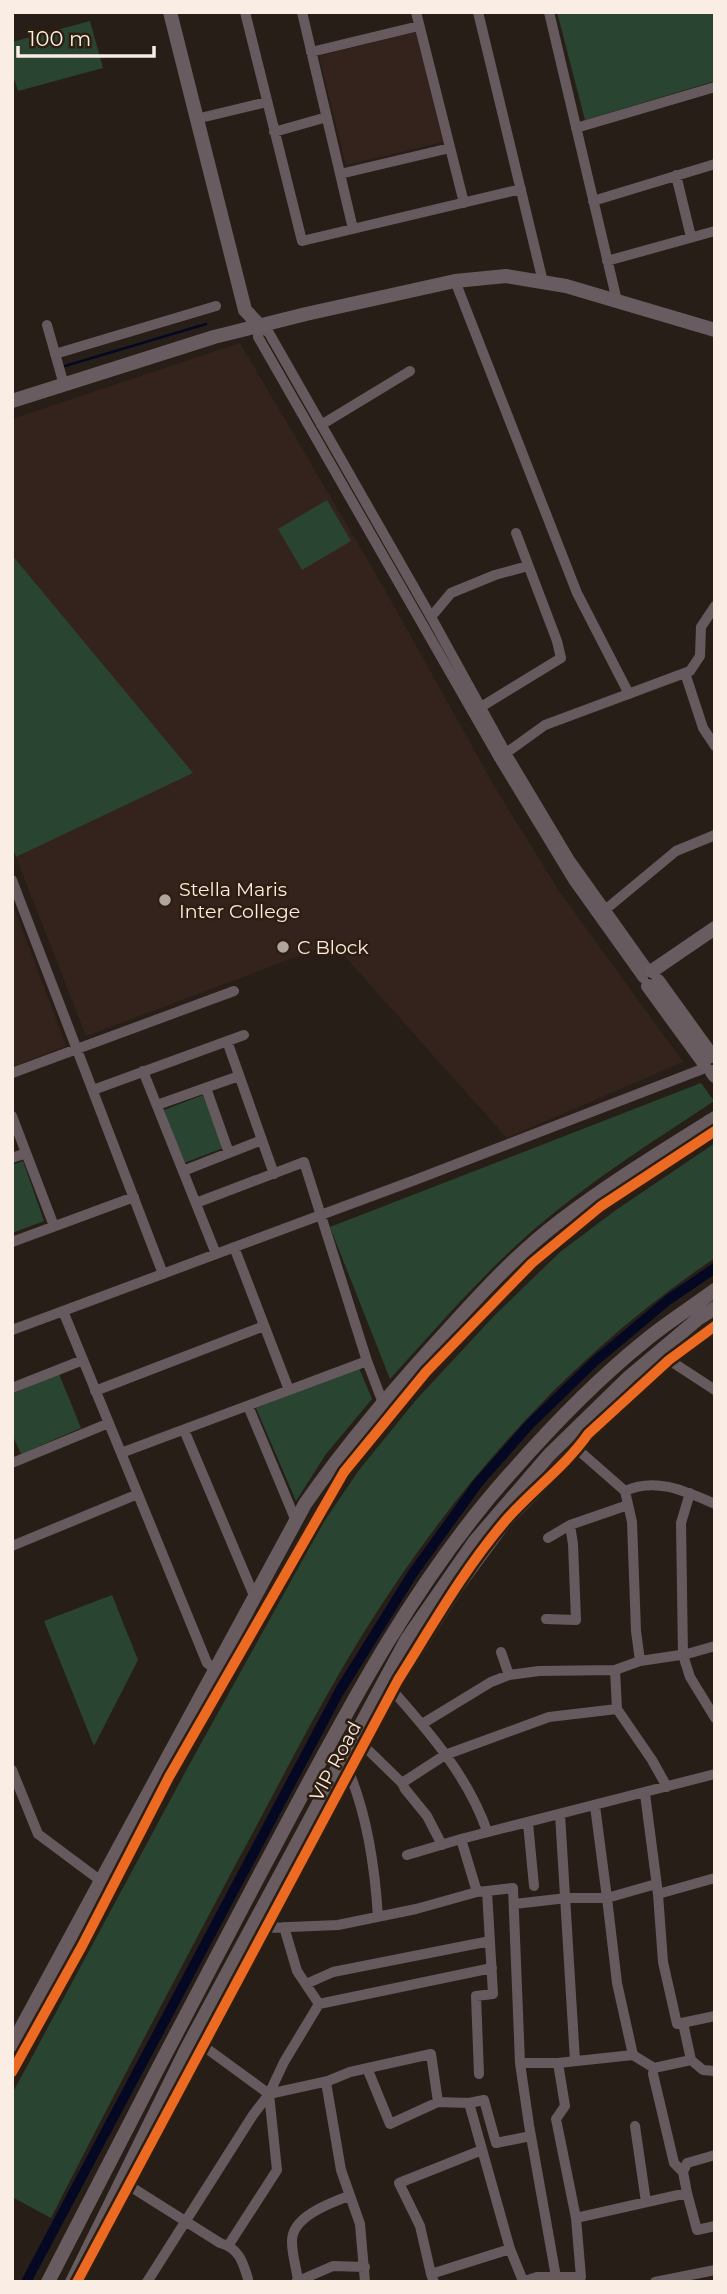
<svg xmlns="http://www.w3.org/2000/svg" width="727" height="2294" font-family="Montserrat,sans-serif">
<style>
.education{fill:#34231d}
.green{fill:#2a4432}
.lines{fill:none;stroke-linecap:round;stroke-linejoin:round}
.stream{stroke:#040823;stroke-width:2.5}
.canal{stroke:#040823;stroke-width:10}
.street{stroke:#665a5f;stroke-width:10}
.secondary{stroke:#695c61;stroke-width:14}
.cycleway-casing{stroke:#2e1e10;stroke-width:15}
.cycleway{stroke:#ed6a23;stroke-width:10}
.poi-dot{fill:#b0a59c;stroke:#2e1e10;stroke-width:2.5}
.labels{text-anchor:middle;stroke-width:5;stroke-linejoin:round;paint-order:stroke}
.poi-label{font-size:19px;fill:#f9ede4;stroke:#2e1e10;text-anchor:start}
.street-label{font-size:19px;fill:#f9ede4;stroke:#2e1e10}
</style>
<rect width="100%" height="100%" fill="#271f17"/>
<!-- education -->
<path class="education" d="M416,32l27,110 -97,23 -27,-109z
M240,343l141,240 115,206 63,102 124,171 -176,76 -174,-195 -247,93 -70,-179 176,-84 -180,-218v-136z
M12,902l54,144 -54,21z"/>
<!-- green -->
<path class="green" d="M557,12h158v69l-130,39z
M90,21l13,47 -85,23 -6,-19v-30z
M327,500l24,41 -49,29 -24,-41z
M12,555l181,218 -177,84 -4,-11z
M701,1083l13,18c-62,41 -127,82 -183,131 -51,45 -95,96 -141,147l-60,-152z
M203,1095l20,53 -39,15 -20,-53z
M715,1143v115c-156,104 -278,249 -372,409 -37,63 -70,129 -105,193 -63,119 -126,238 -187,358l-39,-21v-103l176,-327 135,-244 36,-53 57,-70 77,-83 67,-65 56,-42z
M23,1161l21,60 -32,12v-68z
M359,1368l13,31 -46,55 -30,47 -40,-93z
M59,1374l22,54 -60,26 -9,-20v-40z
M112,1595l26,65 -44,86 -50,-125z"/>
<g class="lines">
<!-- stream -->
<path class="stream" d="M65,366l141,-42"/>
<!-- canal -->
<path class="canal" d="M26,2282l313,-590 74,-119 65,-90 51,-58 65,-63 74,-62 47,-32"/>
<!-- street -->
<path class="street" d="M245,12l57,229 219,-52
M302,12l51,217
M416,12l48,191
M478,12l65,270
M549,12l68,289
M311,52l108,-26
M196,119l71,-17
M576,128l139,-41
M274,132l53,-15
M340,174l110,-26
M676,175l15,62
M593,201l122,-37
M607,261l108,-30
M455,281l122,312 52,101
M47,325l17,60
M259,325l-1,12 241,421 46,-33 145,-54 10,-15 1,-29 14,-21
M259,325l10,8 162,284 75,136 64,107 79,111
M55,354l161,-48
M321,425l89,-54
M431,617l20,-24 44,-18 33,-9
M685,673l18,55 12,18
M481,707l80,-49 -4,-17 -41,-108
M499,758l74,122 70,98
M12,880l151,394
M605,910l71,-59 39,-16
M227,1041l47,133
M143,1071l73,183
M12,1073l222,-82
M206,1088l23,65
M93,1090l151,-55
M157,1105l82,-29
M12,1116l42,110
M12,1158l14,-5
M183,1171l79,-31
M196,1203l108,-41 63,199 16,42
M12,1242l122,-45
M234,1247l55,143
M63,1311l144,352 9,7
M12,1330l403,-150 290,-112
M669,1360l46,30
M12,1388l71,-28
M95,1391l169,-65
M248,1406l48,115
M184,1430l71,168
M577,1449l48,42 7,31 4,109 4,30 47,-7 28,-8
M121,1453l246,-92
M12,1463l97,-40
M625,1491c31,-14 60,0 90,13
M690,1493l-9,30 2,132 7,22 25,41
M548,1538l22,-13 58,-20
M12,1546l126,-52
M546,1619l30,1 -3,-76 -3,-19
M501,1652l8,23
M393,1691c38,43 75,86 94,140
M617,1709l35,51 15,27
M422,1724l69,-42 18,-7 30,-4 76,-1 25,-9
M363,1745l39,38 3,6 22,27 15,29
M12,1770l26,64 67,50
M349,1772c19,46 26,96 29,145
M402,1783l43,-28 104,-38 68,-8 -2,-39
M645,1794l13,100 5,68 14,62 38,-8
M560,1814l15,247
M528,1823l6,63
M407,1855l54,-16
M487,1891l26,-3 7,175
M477,1892l10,-1 6,103 -17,2 3,78
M658,1894l57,-16
M514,1904l53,-6h40l-12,-92
M284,1927l13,44 22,33
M265,1928l73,-3 78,-16 61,-17 -16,-53 254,-65
M306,1984l27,-12 157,-31
M683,2023l8,37 -37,8 -1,6 21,89 9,9
M202,2045l67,49 59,-13 22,-9 81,-18 7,48
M633,2055l21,13
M691,2060l12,10 12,1
M367,2068l23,56 48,-22 31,1 41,146
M326,2082l15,88 19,54 5,58
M469,2103l15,-3 12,43 35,-7
M635,2126l11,76
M128,2185l92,58c19,5 23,19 28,36
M687,2193l10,37 18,-4
M576,2218l-20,-99 9,-13 -7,-43 75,-8 -16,-72 -10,-85 49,-14
M228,2246l49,-76 -8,-76
M431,2274l-11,-48 -21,-43 83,-33
M556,2277l-27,-152 -9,-62h38
M298,2280c-2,-13 -6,-26 -6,-38 -1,-25 38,-39 57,-46
M147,2282l106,-167 16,-21 15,-32 35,-58 173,-36
M296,2282l37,-16 32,1
M434,2282l-3,-8 79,-25 13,32
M522,2282l15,-5h44l-5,-59 111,-25 -4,-21 4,-9 28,-8
M655,2282l60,-12"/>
<!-- secondary -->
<path class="secondary" d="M170,12l75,298 14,15
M12,401l202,-64 92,-23 149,-33 51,-5 60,10 149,44
M652,971l63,-43
M658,981l54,75
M648,986l56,77
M712,1072l3,4
M12,2045l293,-541c43,-62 91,-117 141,-172 36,-40 72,-79 114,-111 50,-38 102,-70 155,-103
M12,2072l70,-126 87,-169 175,-305 82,-100 106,-109 69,-57 114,-75
M155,2135l243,-455 58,-92 50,-68 71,-71 11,-15 81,-74 46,-34
M48,2282c70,-137 141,-274 213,-410 73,-136 143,-279 247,-396 42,-48 88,-96 138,-136 22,-18 46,-33 69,-50
M72,2282l115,-234 220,-409 68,-98 74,-86 80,-78 70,-59 16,-10"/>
<defs>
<path id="cycleway" d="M12,2072l70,-126 87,-169 175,-305 82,-100 106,-109 69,-57 114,-75
M77,2282l321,-602c34,-54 66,-111 108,-160 26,-30 59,-53 82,-86l81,-74 46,-34"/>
</defs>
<!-- cycleway casing -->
<use href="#cycleway" class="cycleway-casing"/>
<!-- cycleway -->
<use href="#cycleway" class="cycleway"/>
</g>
<!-- markers -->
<g class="poi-dot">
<circle cx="165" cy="900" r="7"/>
<circle cx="283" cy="947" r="7"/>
</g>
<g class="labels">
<!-- poi labels -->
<g class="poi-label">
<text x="179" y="896">Stella Maris<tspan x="179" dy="22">Inter College</tspan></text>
<text x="297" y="954">C Block</text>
</g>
<!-- street labels -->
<g class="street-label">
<text transform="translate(335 1761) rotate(-62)" y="7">VIP Road</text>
</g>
</g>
<!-- border -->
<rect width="727" height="2294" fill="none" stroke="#f9ede4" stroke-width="28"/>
<!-- scale -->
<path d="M18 46v10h136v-10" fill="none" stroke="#f9ede4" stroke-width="3.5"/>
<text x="28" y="46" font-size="21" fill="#f9ede4" stroke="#2e1e10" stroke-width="5" paint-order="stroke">100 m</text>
</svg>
